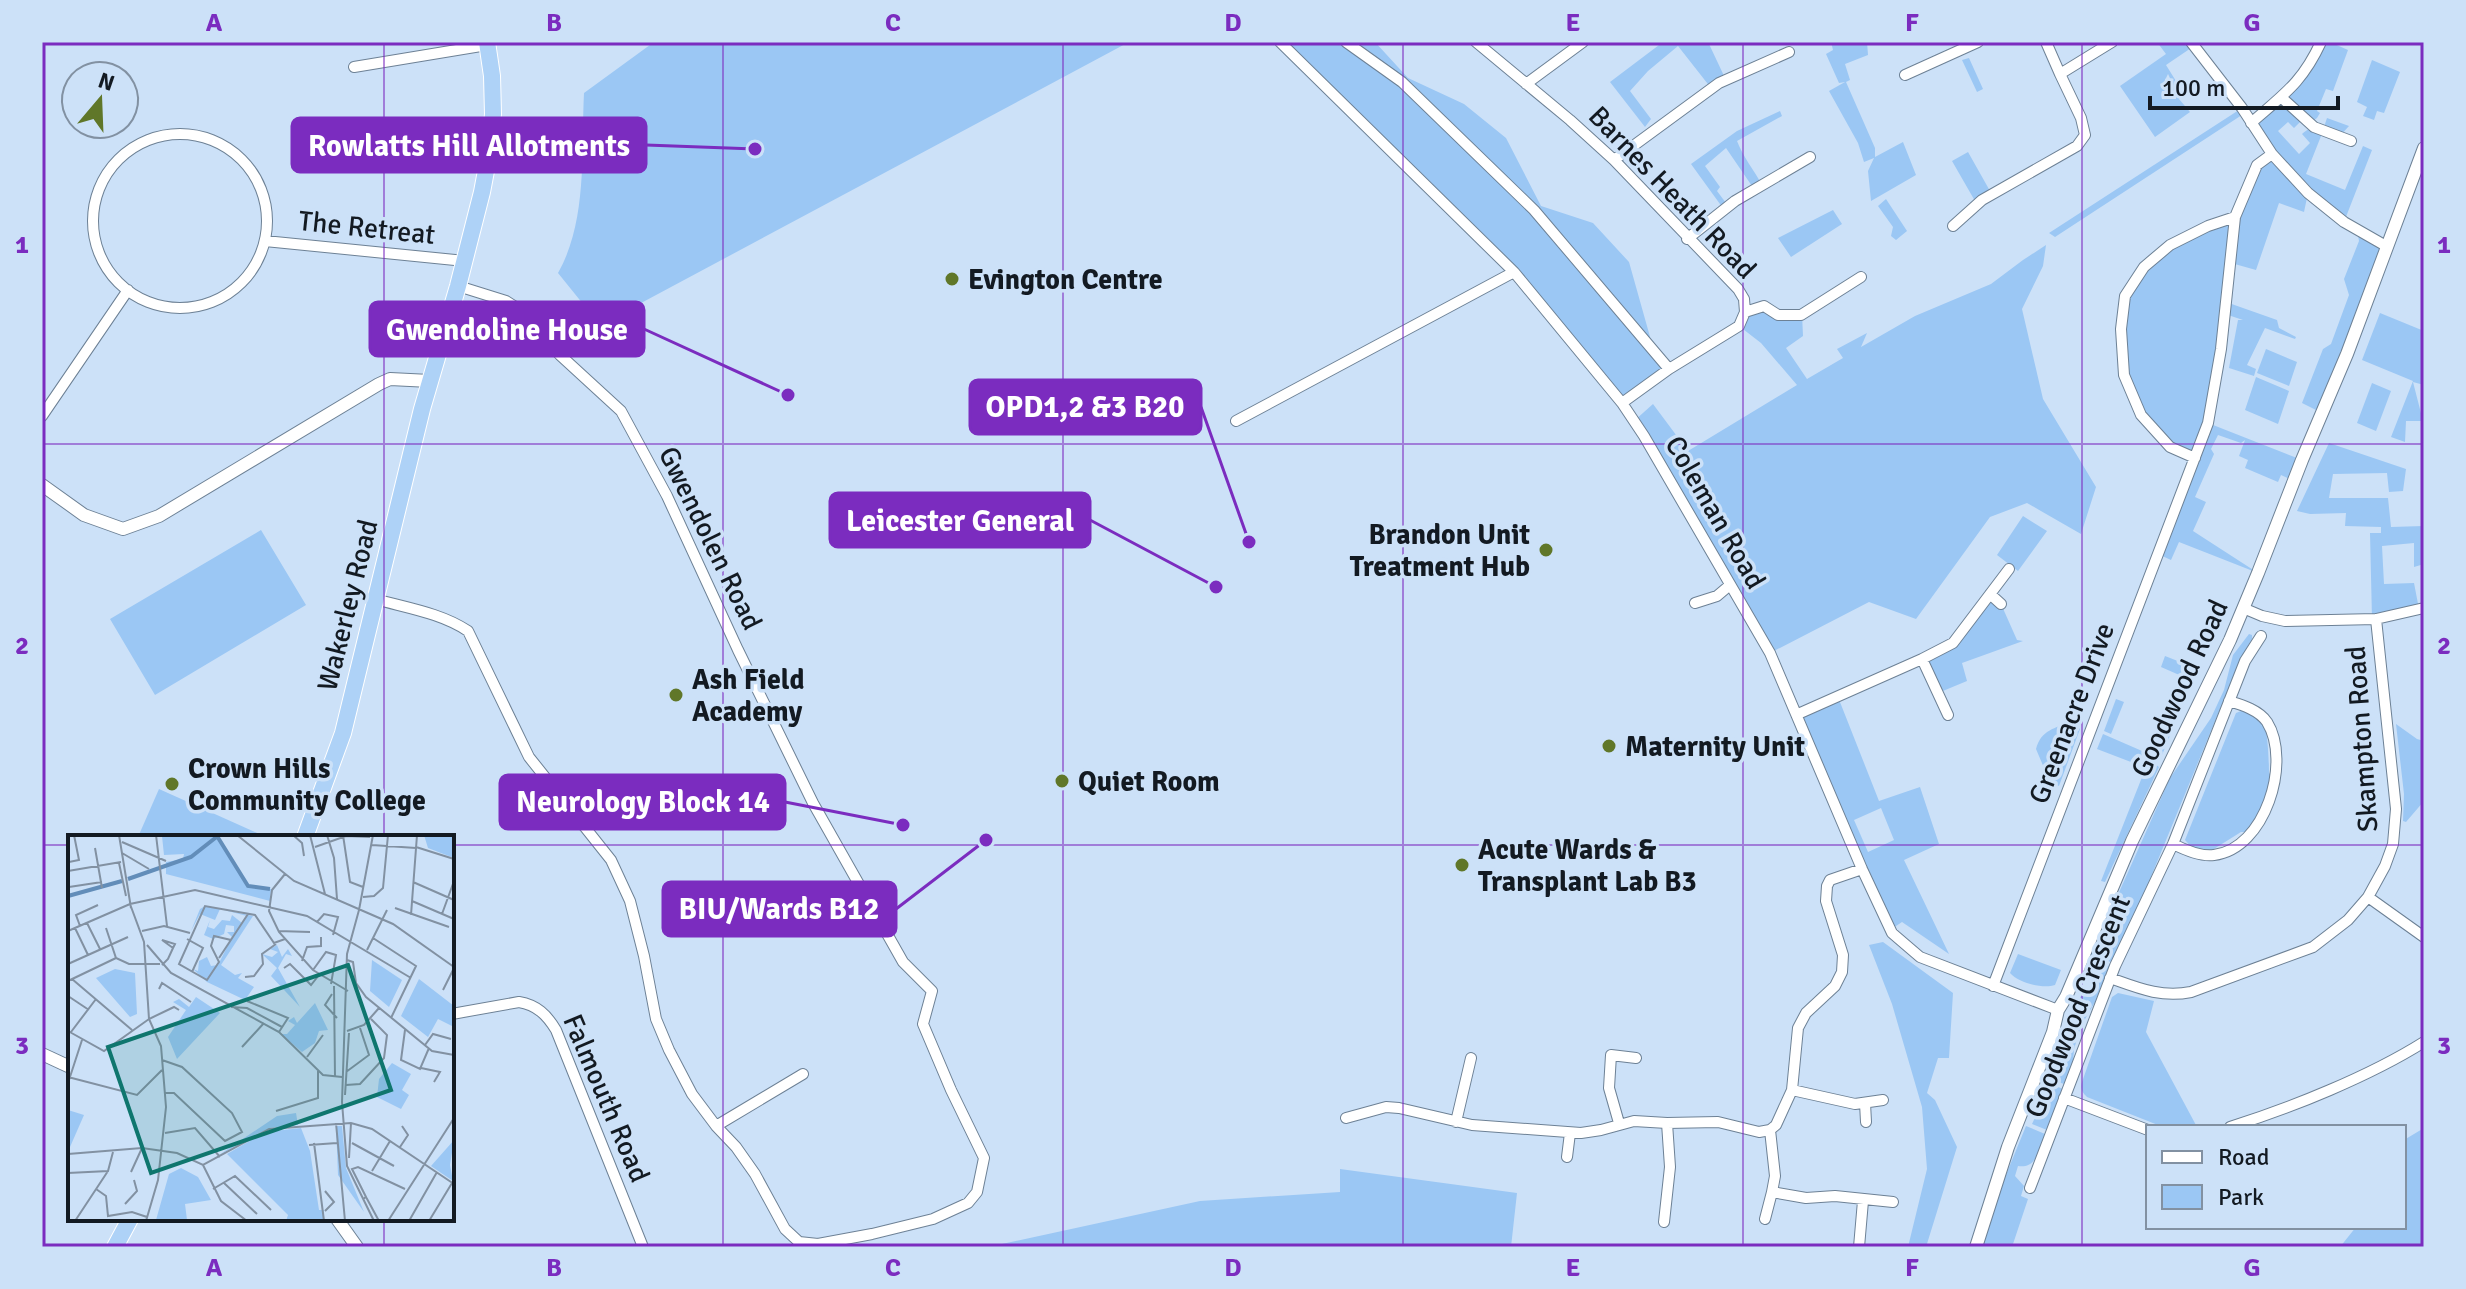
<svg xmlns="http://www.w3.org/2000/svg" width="2466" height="1289" font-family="Signika,sans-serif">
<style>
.green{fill:#9bc7f4;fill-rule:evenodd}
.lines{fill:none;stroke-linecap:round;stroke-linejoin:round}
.minor-casing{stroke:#6d8195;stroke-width:12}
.tertiary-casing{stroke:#6d8195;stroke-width:14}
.trunk-casing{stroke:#fff;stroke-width:18}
.minor{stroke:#fff;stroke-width:10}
.tertiary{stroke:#fff;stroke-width:12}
.trunk{stroke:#aed2f7;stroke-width:16}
.grid{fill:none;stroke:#7b2cbf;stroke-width:2;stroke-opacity:0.55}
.poi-dot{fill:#607729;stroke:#cce1f8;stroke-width:3}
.labels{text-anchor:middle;stroke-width:7;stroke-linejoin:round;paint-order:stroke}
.street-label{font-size:28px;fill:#131a22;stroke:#cce1f8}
.poi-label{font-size:28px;font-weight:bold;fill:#131a22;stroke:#cce1f8;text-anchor:start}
.inset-river{fill:none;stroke:#628db9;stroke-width:4}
.inset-road{fill:none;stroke:#8291a2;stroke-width:2}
.view{fill:#0f766e;fill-opacity:0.15;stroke:#0f766e;stroke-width:4}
.inset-edge{fill:none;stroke:#131a22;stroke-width:4}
.leader{fill:none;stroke:#7b2cbf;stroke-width:3}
.callout-dot{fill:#7b2cbf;stroke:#cce1f8;stroke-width:3}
.callout{fill:#7b2cbf;stroke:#7b2cbf;stroke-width:3}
.callout-label{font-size:30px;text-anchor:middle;font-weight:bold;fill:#fff}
.neatline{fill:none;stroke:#7b2cbf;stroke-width:3}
.grid-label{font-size:26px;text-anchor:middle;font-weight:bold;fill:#7b2cbf}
</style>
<rect width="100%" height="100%" fill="#cce1f8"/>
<!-- green -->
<path class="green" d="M654,42h475l-529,283 -42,-52c30,-53 23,-122 26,-180z
M1280,42h95l33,36 56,26 42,34 35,68 52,17 36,39 25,89 15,18 -47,34 -108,-131z
M1663,42h49l-3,2 16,34 -14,10 -33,-42 -30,25 -18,20 21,28 -6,8 -35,-45z
M1831,42h36l1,13 -23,9 5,16 -4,2 29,66v9l28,-15 13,33 -45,26 -3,-30 6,-13 -10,4 -6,-19 -29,-52 16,-9 -6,1 -13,-29 7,-4z
M2157,42h35l2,4 -28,19 18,29 -5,5 11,13 -35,25 -35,-51 46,-32z
M2321,42h9l18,8 -15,41 -7,-2 -9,22 3,2 -3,5 -7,5 -6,-5 -10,10 -6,-6 -10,9 21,23 11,-11 -8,-9c8,-7 12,-7 21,-4l4,-12 22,8 -10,11 -16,-6 -17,43 39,16 18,-44 9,4 -28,72 -36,-29 -4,19 -25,-9 -23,67 -25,-7 -5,39 51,18 2,8 17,9 -1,2 -30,-11 -18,37 9,4 -2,7 -25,-8 9,-48h5l-18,-6 -17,109 94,37 -8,21 -13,-6 -3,7 -33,-14 3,-8 -9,-4 6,-16 -4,3 -23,-8 -7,14 3,5 -19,43 11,5 -13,29 65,42 -79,-31 -8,18 -13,-6 36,-95 -24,-12 -29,-32 -17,-40 -3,-46 7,-39 42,-45 65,-28 22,-52 15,-11 -21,-31 31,-25z
M1969,58l14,31 -6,3 -15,-32z
M2372,60l28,12 -16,41 -7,-2 -3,9 -11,-4 4,-9 -10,-5z
M2242,108l3,5 -190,124 -6,-4z
M1780,111l2,5 -45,25c6,16 17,29 25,44l-8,4 -28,-41 -21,18 15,21 -3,4 12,16 -4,4 -34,-47 46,-33z
M1968,152l22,39 -15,10 -23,-40z
M1886,199l21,32 -11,9 -5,-4 2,-9 -15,-21z
M1833,210l9,14 -51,33 -13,-19z
M2357,230l29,16 -64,167 -20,-10 21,-54 8,-5 18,-49 -5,-16 15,-38z
M2046,245l-3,21 -21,43 21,90 53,88 -15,47 -54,-31 -37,14 -74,102 -47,-17 -99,51 -136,-232 19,-17 35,47 109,-66 -36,-42 -22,-17 6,-14 19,-6 13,9 25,-1 1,22 -17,12 21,31 36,-21 -6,-9 30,-16 -6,14 54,-31 76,-32 32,-24z
M2380,313l44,18v54l-11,-3 10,39h-17l-1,21 -14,-5 22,-56 -51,-21z
M2266,349l31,13 -8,24 -32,-13z
M2256,377l33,14 -11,33 -33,-14z
M2372,383l19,8 -15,40 -19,-8z
M2329,443l77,26 -3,22 -14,1 -2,-19 -54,1 -4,24h59l3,29 33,-1v38l-10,3v-24l-32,3 2,38 30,-1 5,26 -47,10 -2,-86h11v-6l-36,-1 1,-13 -36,1 -13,-3z
M2023,516l24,15 -29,40 -21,-16z
M261,530l45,75 -151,90 -45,-76z
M1990,594l11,10 16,36 6,1 -61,22 5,18 -29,12 -16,-34 31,-16z
M2249,634l3,1v4l-11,19 -93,226 -37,78 -9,-3 -11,17 -8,-3 87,-195 41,-60 13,-28 9,-35z
M2165,656l33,13 -5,12 -32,-14z
M1838,697l41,104 41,-14 19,57 -35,16 45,94 -47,-32 -9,6 -95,-214zM1881,808l13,32 -26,12 -14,-32z
M2116,699l8,3 -13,32 -7,-3z
M2241,711c8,1 20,6 23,14 4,7 5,38 5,48l3,3 -6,28 -20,28h-5l-32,20 -17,-4 -7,-8 51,-127z
M2163,718l12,5 -13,32 -12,-5z
M2071,722l9,7 -21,57 -9,-4 -14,-33c5,-19 19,-21 35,-27z
M2396,724l21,15 7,2v60l-18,21 -3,-1 1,-27z
M2103,734l46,20 -5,13 -47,-18z
M2151,761l8,6 -54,115 -4,-1 47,-119z
M159,789l107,48h-128z
M1883,942l70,51 -4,65h-11l-11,35 8,7 22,47 -31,100h-18l19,-78 -5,-62 -30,-103 -23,-59z
M2018,954l43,16 -6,15c-12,4 -36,-2 -45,-12z
M2103,964l6,2 -14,36 -14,24 -7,23 -1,13 -9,22 -11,-4 14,-51 15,-36h4z
M2118,993l36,8 -8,31 51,95h-34l-76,-30c-5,-5 -7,-8 -5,-15l30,-85z
M2051,1084l12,5 -16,41 -15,-6z
M2026,1126l19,8c-5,14 -8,35 -27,32l-3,10 9,10 -3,10 7,3 -16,48h-30l19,-60z
M2424,1128v119h-84l16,-20h48v-87z
M1340,1169l177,24 -6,54h-523l212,-46 140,-9z"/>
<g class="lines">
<defs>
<path id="minor" d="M1280,42l234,230 108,131 22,33 126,217 92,216 30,64 28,24 138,53
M1346,42l56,40 132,128 135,159
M1476,42l94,78 44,40 124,129 6,10 1,13 -6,14 -70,43 -47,34
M2046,42l14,32 52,-32
M2191,42l51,66 30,46 36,39 36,29 42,24
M354,67l133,-22
M1905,75l73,-33
M1526,84l57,-42
M2282,98l32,29 37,14
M2251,123c33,-29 51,-40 70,-81
M93 221a87 87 0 1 1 174 0a87 87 0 1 1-174 0Z
M1614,160l105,-77 70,-31
M1953,226l29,-26 95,-54 8,-11 -4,-17 -21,-44
M1687,239l48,-38 75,-44
M265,241l200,20
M1745,312l19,-6 14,9h23l60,-38
M449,313c31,10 38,6 68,-5
M42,416l86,-126
M1236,421l278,-149
M2195,458l-25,-11 -29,-32 -17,-40 -3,-46 4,-33 19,-29 26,-22 38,-19 27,-9
M1990,594l11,10
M375,599c32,9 66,14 93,32l61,126 82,103 19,41 14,55 12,63 13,31 23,44 24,32 20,21 19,27 30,55 14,13 19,2 54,-10 61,-15 35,-16 9,-11 7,-34 -33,-68 -28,-66 9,-33 -29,-29 -90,-159 -75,-153 -71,-154 -46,-85 -61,-56 -43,-47 -11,-7 -48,-15
M1695,603l22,-7 13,-11
M2243,608l19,8 23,5 91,-2 48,-11
M1922,659l26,56
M1798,714l124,-55 31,-16 56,-74
M2173,844c12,6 28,13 41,11 51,-6 78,-93 53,-133 -8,-12 -25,-17 -38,-21
M2368,897l56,40
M2110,978c28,10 51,20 81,14l122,-45 35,-27 20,-23 17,-31 8,-22 3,-35 -20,-190
M1993,986l215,-563 13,-74 14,-132 22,-52 15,-11
M452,1014l67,-12c18,3 28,13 37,28l87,217
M1792,1090l63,14 28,-4
M2064,1098l84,32
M1865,1103l1,19
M1346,1118l40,-11 13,1 73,17 109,8 20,-3 33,-9 33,2 51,-1 41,10 11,-2 6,-5 16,-35 6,-62 8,-15 29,-27 7,-14 1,-17 -17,-54 1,-15 3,-6 32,-11
M1456,1122l15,-64
M1619,1123l-10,-35 2,-33 25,3
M716,1126l87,-52
M2230,1127c61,-19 140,-51 194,-85
M1770,1130l5,46 -3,16 34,6 29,-2 58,6
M1567,1157l3,-24
M2030,1188l85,-222 58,-122 72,-183 16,-25
M1765,1219l7,-27
M1664,1222l6,-55 -3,-44
M1859,1247l4,-46"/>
<path id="tertiary" d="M42,485l42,30 39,14 36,-13 220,-132 11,-5 40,2
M42,1054l28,13
M337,1219l20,28
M1976,1247l32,-100 45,-115 5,-22 8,-13 66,-156 98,-201 28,-67 44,-113 45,-106 77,-206"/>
<path id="trunk" d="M305,837l38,-104 79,-324 36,-123 24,-94 7,-37 4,-41 -1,-38 -5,-34
M115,1247l15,-28"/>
</defs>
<!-- minor casing -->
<use href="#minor" class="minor-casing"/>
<!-- tertiary casing -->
<use href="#tertiary" class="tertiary-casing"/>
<!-- trunk casing -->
<use href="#trunk" class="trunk-casing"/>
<!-- minor -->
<use href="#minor" class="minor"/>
<!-- tertiary -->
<use href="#tertiary" class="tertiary"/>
<!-- trunk -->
<use href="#trunk" class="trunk"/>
</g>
<!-- grid -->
<path class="grid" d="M384,42v795M723,42v1205M1063,42v1205M1403,42v1205M1743,42v1205M2082,42v1205M42,444h2382M42,845h28M452,845h1972M384,1219v28"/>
<!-- markers -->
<g class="poi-dot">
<circle cx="952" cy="279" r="8"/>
<circle cx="1546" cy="550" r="8"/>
<circle cx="676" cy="695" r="8"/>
<circle cx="1609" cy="746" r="8"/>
<circle cx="1062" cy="781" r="8"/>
<circle cx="172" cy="784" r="8"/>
<circle cx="1462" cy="865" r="8"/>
</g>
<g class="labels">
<!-- street labels -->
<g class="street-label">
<text transform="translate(1673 192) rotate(46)" y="10">Barnes Heath Road</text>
<text transform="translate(367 227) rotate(6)" y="10">The Retreat</text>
<text transform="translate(1716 512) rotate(60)" y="10">Coleman Road</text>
<text transform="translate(711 538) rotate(64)" y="10">Gwendolen Road</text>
<text transform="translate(347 605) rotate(-76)" y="10">Wakerley Road</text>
<text transform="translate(2179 688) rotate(-65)" y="10">Goodwood Road</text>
<text transform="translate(2071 713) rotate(-69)" y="10">Greenacre Drive</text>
<text transform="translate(2361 739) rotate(-94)" y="10">Skampton Road</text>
<text transform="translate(2077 1006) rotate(-68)" y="10">Goodwood Crescent</text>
<text transform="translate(607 1098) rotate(67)" y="10">Falmouth Road</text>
</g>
<!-- poi labels -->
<g class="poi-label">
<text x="968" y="289">Evington Centre</text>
<text x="1530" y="544" text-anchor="end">Brandon Unit<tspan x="1530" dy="32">Treatment Hub</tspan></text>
<text x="692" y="689">Ash Field<tspan x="692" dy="32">Academy</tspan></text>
<text x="1625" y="756">Maternity Unit</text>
<text x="188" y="778">Crown Hills<tspan x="188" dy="32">Community College</tspan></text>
<text x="1078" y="791">Quiet Room</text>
<text x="1478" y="859">Acute Wards &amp;<tspan x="1478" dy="32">Transplant Lab B3</tspan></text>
</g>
</g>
<!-- overview -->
<g transform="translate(68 835)">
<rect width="386" height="386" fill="#cce1f8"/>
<path d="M154,0l-4,3 30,48 23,3 -1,12 -104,-27v-12l17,-3 1,-5 -20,1 -2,-19zM356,0h28l2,23 -26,-10zM137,71l48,10 -32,49 14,10 7,-2 -4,5 16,9 -9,13 -38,-18 -14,-13 5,2 1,-10 8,-4 4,9 7,-1 14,-28 -5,-5h7v-6l-8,-1 -2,9 -11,5 -9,-4 6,-15 -2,7 6,2 8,-9 8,1 2,-6 10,8 5,-7 -27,-7 -5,11 -15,-6 -9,17 9,-22zM216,107l8,14 -6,-2 -8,14 22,39 -29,-31 6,-8 -15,-14 10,3 6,-5 -8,-3 7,-4 5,12 6,-8zM304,125l30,20 -13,27 -19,-16zM47,134l20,4 2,41 -7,3 -34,-39zM351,144l35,27 -2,20 -14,-7 -10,18 -27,-21zM128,162l24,16 -43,46 -9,-22 18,-27 -13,-8 6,-3 10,8zM247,168l13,27 -9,1 -4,12 -13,9 -21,-18h6l8,-9 -7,-4 6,-4 3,6zM324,228l19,11 -9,16 7,5 -8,14 -24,-12 2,-18zM0,275l16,5 -14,32 -2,-1zM228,278l2,12 -29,3 -50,27 58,-39zM268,291h6l4,42 18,44 -26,-37zM233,293l9,23 9,59h5l-1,11h-37l2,-6 -61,-61 38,-22zM386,305l-4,25 3,16 -22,-15zM113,333l17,9 13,23 -26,4 2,16h-31l13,-46z" fill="#9bc7f4"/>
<path class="inset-river" d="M149,1l31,50 22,3M60,44l63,-22 28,-22M0,61l54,-15"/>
<path class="inset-road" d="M51,0l12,73M88,0l11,91M169,0l57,46 99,43 61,43M225,0l9,8 2,13M242,0l15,59M259,0l7,23 3,41M275,0l7,47 13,5M54,7l44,19M304,10l44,3M247,12l31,-11 24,1M348,12l38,12M27,13l7,40M54,18l27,16M0,25v39M1,27l10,-2 -5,-25M51,28l7,33M0,36l53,-9M217,39l-13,16 -3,21 10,21 34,38 35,21M345,47l41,18M1,52l33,-5M295,62l11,-1 9,-8 5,-53M344,66l42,18M62,69l14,38 5,77 12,27 5,61 -8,73 -12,41M327,73l54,19M291,75l-12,44 -5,148 5,64 27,55M291,75l14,-75M374,79l12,-33M343,80l6,-80M249,87l7,-8 14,3 -5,18M19,88l13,26M12,91l-4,-11 22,-10M7,93l13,27M38,93l10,30 13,6h31M0,96l62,-27 65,-14 112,26 104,62M74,96l22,-5 26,7M210,96l32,1M305,103l43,28 -25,52M119,104l16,9 -11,24M163,105l-17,-4 -3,10 8,16 -12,18 -28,-16 26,-58 50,9 19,28 11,-4M79,110l24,28 108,59 44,43 19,2M299,115l20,-40M151,123l29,-44M279,125l6,2 3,21 10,14 66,54 22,4M234,126l5,-14 14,-1v-9M0,129l60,-27M94,130l6,-6 5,-11 2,-4 -13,-4 11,8M216,133l6,-4 21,21 8,-10M245,135l13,-18 10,3 -5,29M177,142l9,-1 9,-12 -1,-10 14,-10M4,144l60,51M0,146l48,-23M266,151l1,91M91,154l3,-6 29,19M375,155l11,-22M264,159l-7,11 12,13M0,161l21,14M179,166l41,17 -9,14M163,172l16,1 35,19M337,195l-4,30 19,9 9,-21M0,196l36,20 45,-32 25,-12 5,3M279,196l17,-6 15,-17M3,197l25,-33M357,210l8,-11 18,5M174,212l22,-24M239,222l16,-22M94,225l20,7 50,46 10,19 -17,9 -51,-48h-9M353,233l19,4 -6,10M278,237l23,-17 -9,-27M0,242l69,18 25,-25M0,248l14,-43M278,250l14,-1 24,-26 3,-23 -16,-16M277,260l4,-62M208,276l42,-13v-28M268,288l9,98M97,298l30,-5 25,29M246,308l10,78M284,308l42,23M241,310l28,-2M332,312l8,-12 -6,-9M0,319l74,-6 35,5 26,12 66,-36 82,-6 21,6 82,55M281,323l2,-35M135,330l18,36 26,20M304,336l18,-30M63,337l11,-24M0,338l40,-2 5,-19M156,348l33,31M28,354l10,7 2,20 24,-4 15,5M145,354l22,-13 36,34M257,356l9,11 -9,9M298,362l13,24M295,364l3,-2 -14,-28 6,-2 47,22M57,369l12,-13 -3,-11M7,386l33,-50M320,386l66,-103M341,386l28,-49M361,386l23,-38"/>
<path class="view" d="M280,130l43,125 -240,83 -43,-126z"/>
<rect width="386" height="386" class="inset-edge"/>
</g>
<!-- callouts -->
<path class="leader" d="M755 149L646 145M788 395L644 329M1249 542L1201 407M1216 587L1090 520M903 825L785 802M986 840L896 909"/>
<g class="callout-dot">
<circle cx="755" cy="149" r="8"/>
<circle cx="788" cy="395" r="8"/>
<circle cx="1249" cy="542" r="8"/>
<circle cx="1216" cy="587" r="8"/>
<circle cx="903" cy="825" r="8"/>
<circle cx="986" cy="840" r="8"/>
</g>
<g class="callout">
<rect x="292" y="118" width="354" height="54" rx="8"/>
<rect x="370" y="302" width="274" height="54" rx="8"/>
<rect x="970" y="380" width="231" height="54" rx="8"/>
<rect x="830" y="493" width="260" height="54" rx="8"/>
<rect x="500" y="775" width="285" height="54" rx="8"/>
<rect x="663" y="882" width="233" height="54" rx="8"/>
</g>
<g class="callout-label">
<text x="469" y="156">Rowlatts Hill Allotments</text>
<text x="507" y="340">Gwendoline House</text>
<text x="1085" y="417">OPD1,2 &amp;3 B20</text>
<text x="960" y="531">Leicester General</text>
<text x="643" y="812">Neurology Block 14</text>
<text x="779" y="919">BIU/Wards B12</text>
</g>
<!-- border -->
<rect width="2466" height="1289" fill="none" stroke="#cce1f8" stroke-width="88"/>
<!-- legend -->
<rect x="2146" y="1125" width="260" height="104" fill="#cce1f8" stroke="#8291a2" stroke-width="2"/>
<rect x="2162" y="1151" width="40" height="12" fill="#ffffff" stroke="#8291a2" stroke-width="2"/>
<text x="2218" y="1165" font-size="24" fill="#131a22">Road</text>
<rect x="2162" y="1185" width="40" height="24" fill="#9bc7f4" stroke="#8291a2" stroke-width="2"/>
<text x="2218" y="1205" font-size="24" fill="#131a22">Park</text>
<!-- north arrow -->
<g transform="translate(100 100) rotate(19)"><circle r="38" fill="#cce1f8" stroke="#8291a2" stroke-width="2"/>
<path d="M0-6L14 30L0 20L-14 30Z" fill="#607729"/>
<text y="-12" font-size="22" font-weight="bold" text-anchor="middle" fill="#131a22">N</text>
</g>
<!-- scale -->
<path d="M2150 96v12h188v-12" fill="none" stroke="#131a22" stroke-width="4"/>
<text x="2162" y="96" font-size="24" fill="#131a22" stroke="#cce1f8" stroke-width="6" paint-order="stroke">100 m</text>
<rect x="44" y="44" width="2378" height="1201" class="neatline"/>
<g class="grid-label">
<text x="214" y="31">A</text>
<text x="554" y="31">B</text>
<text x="893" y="31">C</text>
<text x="1233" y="31">D</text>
<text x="1573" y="31">E</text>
<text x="1912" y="31">F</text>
<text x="2252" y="31">G</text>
<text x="22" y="253">1</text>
<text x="2444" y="253">1</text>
<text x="22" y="654">2</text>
<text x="2444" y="654">2</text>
<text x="22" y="1054">3</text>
<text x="2444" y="1054">3</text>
<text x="214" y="1276">A</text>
<text x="554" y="1276">B</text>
<text x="893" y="1276">C</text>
<text x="1233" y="1276">D</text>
<text x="1573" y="1276">E</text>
<text x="1912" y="1276">F</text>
<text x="2252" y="1276">G</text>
</g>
</svg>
